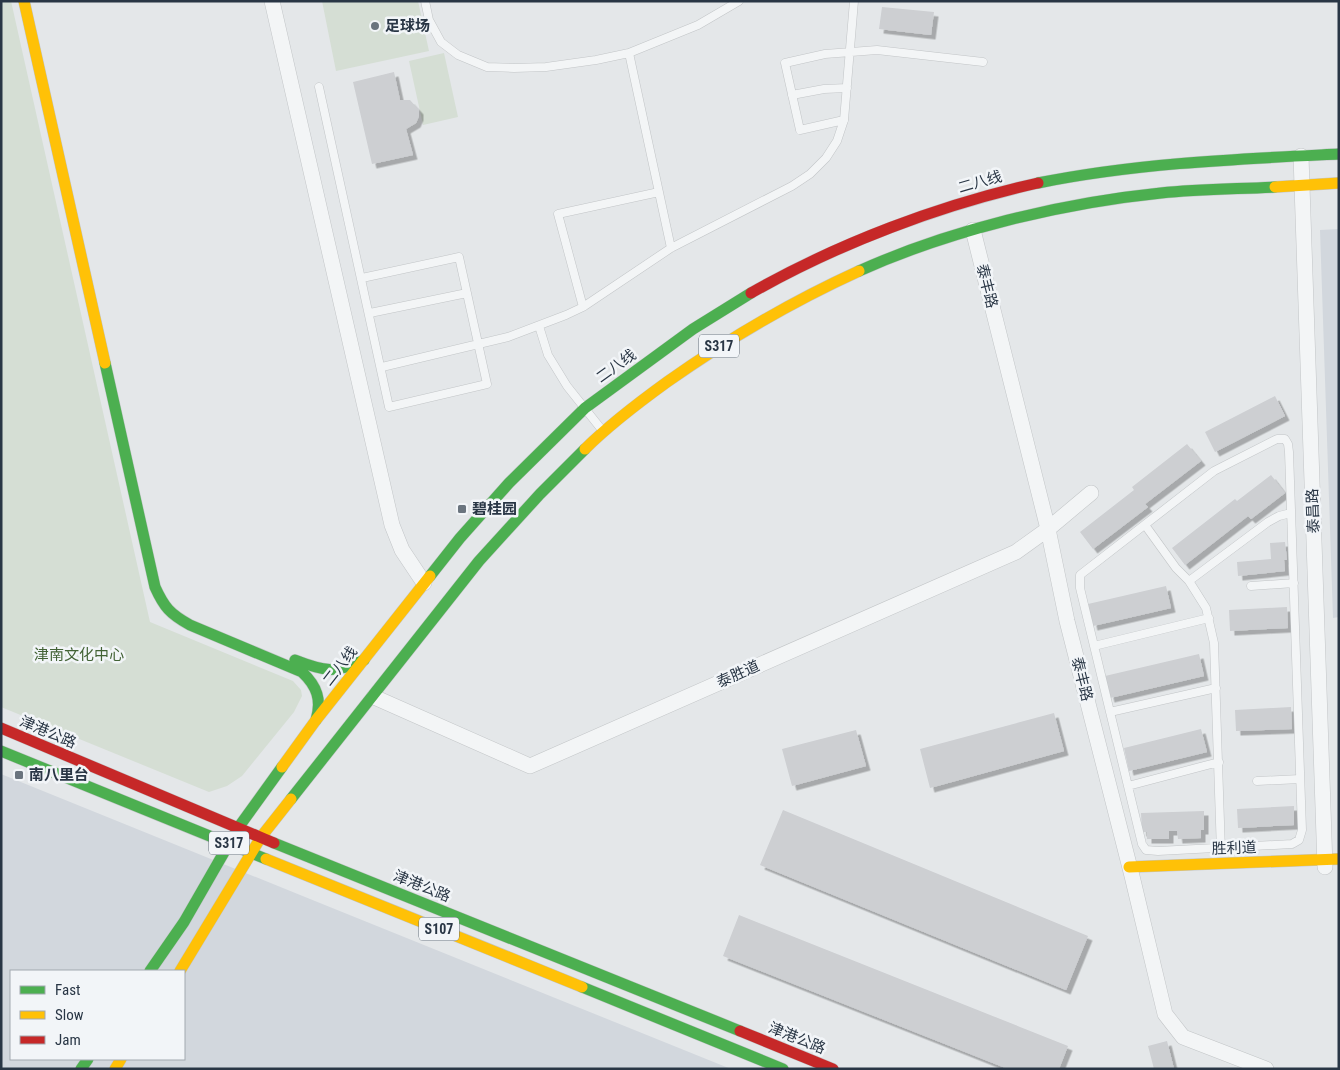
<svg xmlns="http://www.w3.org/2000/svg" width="1340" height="1070" font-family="'Roboto Condensed','Noto Sans SC',sans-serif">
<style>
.built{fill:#d2d7dd;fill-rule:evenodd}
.green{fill:#d5ded4}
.building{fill:#cdcfd2;filter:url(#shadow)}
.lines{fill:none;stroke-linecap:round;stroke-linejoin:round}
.lane-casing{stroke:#c2c5c7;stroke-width:9}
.street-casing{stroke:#c2c5c7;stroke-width:16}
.fast-casing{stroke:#c2c5c7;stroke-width:12}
.slow-casing{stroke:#c2c5c7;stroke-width:12}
.jam-casing{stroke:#c2c5c7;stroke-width:12}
.lane{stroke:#f3f5f6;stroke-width:8}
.street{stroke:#f3f5f6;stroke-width:15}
.fast{stroke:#4caf50;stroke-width:11}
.slow{stroke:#ffc107;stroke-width:11}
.jam{stroke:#c62828;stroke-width:11}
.poi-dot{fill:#6a747e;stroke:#f2f5f8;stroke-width:2}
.labels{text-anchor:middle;stroke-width:5;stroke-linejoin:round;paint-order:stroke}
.shield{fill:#f2f5f8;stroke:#656f7b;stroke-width:1}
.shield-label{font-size:14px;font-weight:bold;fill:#293645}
.poi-label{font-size:15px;font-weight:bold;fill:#293645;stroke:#f2f5f8;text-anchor:start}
.street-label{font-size:15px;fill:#293645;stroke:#f2f5f8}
.park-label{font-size:15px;fill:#426235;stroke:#f2f5f8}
</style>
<defs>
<filter id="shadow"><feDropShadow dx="4.5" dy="4.5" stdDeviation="0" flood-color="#0004"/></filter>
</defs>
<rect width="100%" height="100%" fill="#e4e7e9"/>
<!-- built -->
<path class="built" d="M1339,229v388l-6,1 -13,-388z
M1,774l309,125 421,170h-730zM11,971h173v88h-173z"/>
<!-- green -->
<path class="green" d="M1,1h10l139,621 143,59 8,9 1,6 -8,16 -52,64 -15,10 -18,6 -208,-85z
M322,1h96l11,50 -93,20z
M444,53l14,64 -35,8 -14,-64z"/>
<!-- building -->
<path class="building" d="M882,7l52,5 -3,23 -52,-6z
M394,72l6,28h10l9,10v6l-3,7 -10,6 7,26 -41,9 -19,-82z
M1275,396l10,20 -70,36 -10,-20z
M1187,444l14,17 -56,43 3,3 -55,42 -13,-17 54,-42 -2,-3z
M1271,475l14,18 -34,26 -3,-3 -63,49 -13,-17 63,-49 2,2z
M1285,542l2,18h-3l1,11 -47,5 -1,-14 34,-3 -1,-16z
M1166,586l5,22 -78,18 -5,-22z
M1287,607l1,21 -58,3 -1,-21z
M1199,654l5,22 -94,22 -5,-22z
M1291,707l1,22 -56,2 -1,-21z
M1054,713l10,38 -134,37 -10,-39z
M1201,729l6,23 -78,19 -5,-23z
M856,730l10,36 -74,20 -10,-37z
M1294,806v19l-56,3 -1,-19z
M783,810l305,126 -22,54 -306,-125z
M1204,811v19h-3v8l-23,1 -1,-8h-8v8h-22v-7h-5l-1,-19z
M739,915l329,131 -9,23h-51l-285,-113z
M1167,1041l7,28h-20l-6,-23z"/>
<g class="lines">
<defs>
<path id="lane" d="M425,1l4,19 12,22 17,13 29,12 27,1 32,-1 50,-7 33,-7 69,-28 41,-24
M629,53l42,195
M319,87l70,320 98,-23 -28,-127 -97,21
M792,95l32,-6 23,-1
M844,120l-44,10 -15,-67 40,-9 52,-4 106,12
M583,307l-25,-93 101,-22
M370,313l97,-20
M539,326l9,29 19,31 35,44
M382,367l126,-30 58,-22 17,-8 88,-59 121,-62 18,-12 16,-16 11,-17 7,-21 10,-119
M1277,439h8l3,5 1,8 13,378 -3,10 -7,4 -134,7 -12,-1 -4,-6 -62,-256v-13l134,-104z
M1145,525l31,43 13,13 17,27 8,35 7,209
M1189,581l79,-59 11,-6 12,-3
M1251,586l43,-3
M1094,646l115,-28
M1110,712l106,-24
M1257,781l43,-2
M1128,786l91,-24"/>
<path id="street" d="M272,1l120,524 10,25 22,33
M1301,156l24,711
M973,230l75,299 19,92 65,255 33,138 18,23 83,32
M374,697l156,69 486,-214 32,-23 43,-36"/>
<path id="fast" d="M1038,183c99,-20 200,-24 301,-29
M859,271c91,-41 203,-68 302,-78 38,-4 76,-4 114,-6
M105,363l50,224c9,20 15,27 35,38l112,47c15,14 20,28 14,48
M430,576l30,-38 49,-55 76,-75 108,-79 58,-36
M295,660c28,11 41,14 69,0
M1,751l265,108
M291,799l188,-238 61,-67 45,-45
M274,843l466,188
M150,971l34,-49 54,-94 44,-61
M582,987l201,82
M81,1069l7,-10"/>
<path id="slow" d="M24,1l81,362
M1275,187l64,-4
M585,449c25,-25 53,-46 82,-67 61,-43 124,-80 192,-111
M282,767l34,-47 114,-144
M266,859l316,128
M1129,867l210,-8
M180,971l81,-134 30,-38
M115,1069l6,-10"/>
<path id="jam" d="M751,293c88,-50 189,-88 287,-110
M1,728l273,115
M740,1031l93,38"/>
</defs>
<!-- lane casing -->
<use href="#lane" class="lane-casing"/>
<!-- street casing -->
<use href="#street" class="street-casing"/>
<!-- fast casing -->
<use href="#fast" class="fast-casing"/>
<!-- slow casing -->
<use href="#slow" class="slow-casing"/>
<!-- jam casing -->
<use href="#jam" class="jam-casing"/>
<!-- lane -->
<use href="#lane" class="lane"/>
<!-- street -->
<use href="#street" class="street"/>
<!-- fast -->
<use href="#fast" class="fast"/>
<!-- slow -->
<use href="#slow" class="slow"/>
<!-- jam -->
<use href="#jam" class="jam"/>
</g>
<!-- markers -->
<g class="poi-dot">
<circle cx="375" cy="26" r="5"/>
<rect x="457" y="504" width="10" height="10" rx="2.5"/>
<rect x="14" y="770" width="10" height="10" rx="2.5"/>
</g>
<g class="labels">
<!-- shield labels -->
<g class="shield">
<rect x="699" y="334.5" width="40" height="23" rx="4"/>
<rect x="209" y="831.5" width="40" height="23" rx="4"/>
<rect x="419" y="917.5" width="40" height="23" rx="4"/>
</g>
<g class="shield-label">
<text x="719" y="351">S317</text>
<text x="229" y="848">S317</text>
<text x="439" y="934">S107</text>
</g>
<!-- poi labels -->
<g class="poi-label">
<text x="385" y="31">足球场</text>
<text x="472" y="514">碧桂园</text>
<text x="29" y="780">南八里台</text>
</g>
<!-- street labels -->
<g class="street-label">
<text transform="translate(980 182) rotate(-16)" y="5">二八线</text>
<text transform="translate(987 286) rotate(76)" y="5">泰丰路</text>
<text transform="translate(616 366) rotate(-36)" y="5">二八线</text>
<text transform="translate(1313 511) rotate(-92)" y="5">泰昌路</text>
<text transform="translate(340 666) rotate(-52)" y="5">二八线</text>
<text transform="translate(738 674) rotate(-24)" y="5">泰胜道</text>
<text transform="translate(1082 679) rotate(76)" y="5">泰丰路</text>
<text transform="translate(48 732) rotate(23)" y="5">津港公路</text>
<text transform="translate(1234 848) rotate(-2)" y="5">胜利道</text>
<text transform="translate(422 886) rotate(22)" y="5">津港公路</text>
<text transform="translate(797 1038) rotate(22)" y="5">津港公路</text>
</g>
<!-- park labels -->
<g class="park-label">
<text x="79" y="660">津南文化中心</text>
</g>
</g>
<!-- border -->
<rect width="1340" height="1070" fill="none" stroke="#293645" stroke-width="5"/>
<!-- legend -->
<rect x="10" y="970" width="175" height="90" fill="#f2f5f8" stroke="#a2a9b0"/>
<rect x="20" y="986" width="25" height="8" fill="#4caf50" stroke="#a2a9b0"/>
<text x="55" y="995" font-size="15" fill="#293645">Fast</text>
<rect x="20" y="1011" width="25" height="8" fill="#ffc107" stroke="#a2a9b0"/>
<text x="55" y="1020" font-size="15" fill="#293645">Slow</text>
<rect x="20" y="1036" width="25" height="8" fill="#c62828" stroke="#a2a9b0"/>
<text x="55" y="1045" font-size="15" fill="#293645">Jam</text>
</svg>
